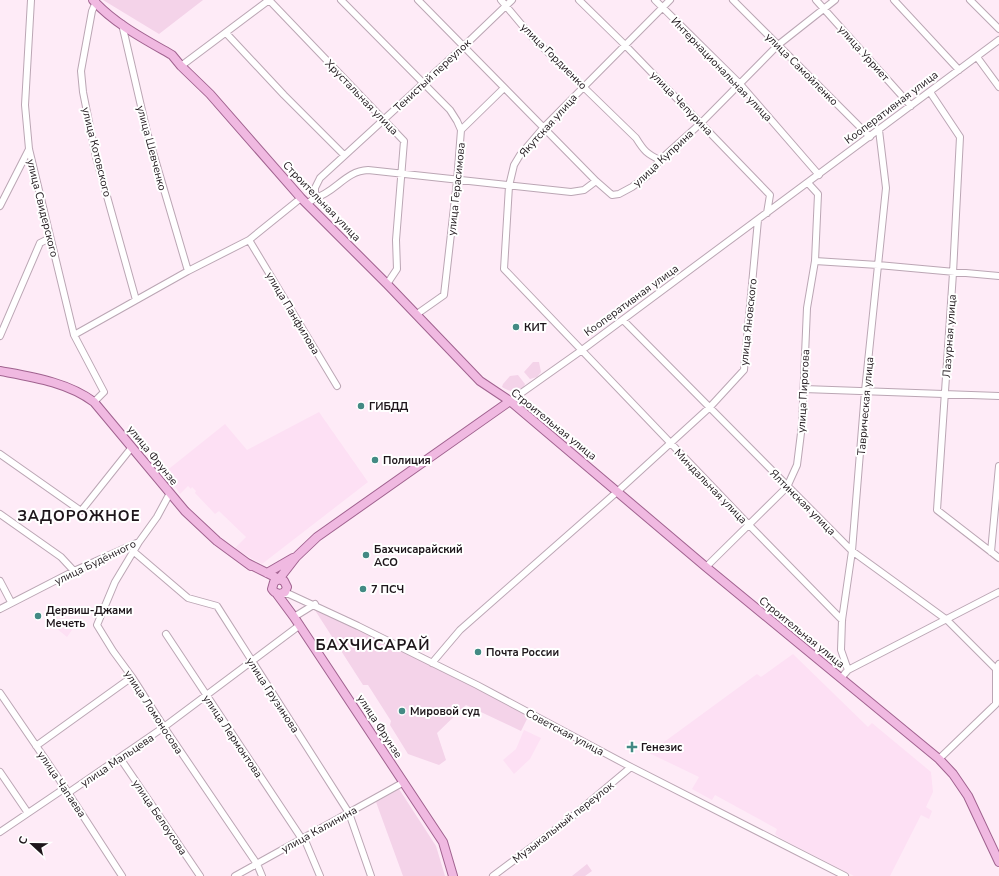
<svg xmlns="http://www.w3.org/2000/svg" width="999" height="876" font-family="'Nunito Sans',sans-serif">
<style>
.built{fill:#fde0f4}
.green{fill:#f4d3e9}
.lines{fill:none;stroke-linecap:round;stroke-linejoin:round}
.minor-casing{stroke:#bba6b4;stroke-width:8}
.major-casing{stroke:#a0628f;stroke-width:10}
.minor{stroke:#fff;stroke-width:6}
.major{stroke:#f0b9e1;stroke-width:8}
.poi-dot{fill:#438a84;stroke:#fff;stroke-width:1.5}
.labels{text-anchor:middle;stroke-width:4;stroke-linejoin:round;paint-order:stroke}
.street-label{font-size:11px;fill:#1e161b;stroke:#fff}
.poi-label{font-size:11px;font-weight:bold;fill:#1e161b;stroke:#fff;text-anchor:start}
.district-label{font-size:15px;font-weight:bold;letter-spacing:1px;fill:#1e161b;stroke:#fff}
</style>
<rect width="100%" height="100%" fill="#feebf7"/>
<!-- built -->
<path class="built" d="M319,412l49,70 -106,82 -28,-15 12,-12 -27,-26 -4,3 -20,-21 1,-2 -4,-4 -1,2 -3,-3 -8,8 -15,-22 60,-48 22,26z
M55,616l17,14 -5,7 -17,-14z
M793,654l75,73 4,-4 59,49 2,20 -7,15 6,4 -3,8 -8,-4 -31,61h-36l-74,-38 -5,-4 2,-5 -62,-34 -3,5 -20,-11 7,-12 -50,-24 108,-79 4,3z
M524,730l17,8 -11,21 -16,15 -11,-14 13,-11z"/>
<!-- green -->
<path class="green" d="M103,0h100l-44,34z
M533,362h6l2,10 -4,5 -7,2 -6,-7z
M518,375l7,9 -1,3c-13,5 -11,6 -22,0l1,-3 7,-8z
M311,604l218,111 -8,16 -55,-26 -29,28 9,27 -7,5 -31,-11 -18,-29 1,-4 -23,-36h-5z
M399,789l37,57 9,30h-42l-27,-74z
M587,864l5,7 -7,5h-13z"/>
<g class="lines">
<defs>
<path id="minor" d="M31,0l-6,105 4,44 45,186 30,57 -10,10
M269,0l135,141 -8,99 1,29 -10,15
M341,0l109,110 7,11 4,9 -4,51 -13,114 -27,19
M418,0l178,181
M501,0l31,37 104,101c8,13 11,16 24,22
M579,0l46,45 145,150 -3,18
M655,0l85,84 79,91
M670,0l-126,127 -24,28 -6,10 -5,21 -5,83 245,256 93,95
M733,0l137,137
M816,0l95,106
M894,0l65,70
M970,0l29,29
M96,2l-4,9 -11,60 2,21 13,65 40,143
M122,24l25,108 41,139
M226,33l58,62 60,60
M977,57l22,30
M181,66l88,-66
M930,92l30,45 -7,136 -16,237 62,48
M461,130l43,-42
M315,198c21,-6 30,-27 53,-28l203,22 13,-2 12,-9 16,14 7,-1 13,-7 15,-11 13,-16 41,-37 77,-78 57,-45
M308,203l7,-5v-10l5,-10 143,-131 49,-47
M0,206l29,-57
M249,240l88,146
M815,261l63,4 121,11
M623,320l229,231 95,69 49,49
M74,335l114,-64 61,-31 52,-42
M0,336l40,-93 10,-5
M804,389l195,7
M510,401l72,-51 417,-310
M0,454l81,57 51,-64
M0,514l61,43 13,14
M139,542l-24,40 -18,43 16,26 19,26 32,50 93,137 5,12
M133,551l55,47 29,8 132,207 22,63
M991,552l8,-86
M706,567l81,-80 10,-22 5,-40 5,-117 8,-47 3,-67 -10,-11
M0,581l11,21
M282,594h7l69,32 119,59 154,82 214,109
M0,609l74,-38 65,-29 18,-25 13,-24
M294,617l21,-13
M166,634l136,205
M432,663l28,-33 158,-139 92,-84 34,-37 14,-150
M848,670l151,-78
M841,678l7,-8 -7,-20 1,-30 10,-69 13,-160 21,-203 -7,-58
M0,693l65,95 57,88
M36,746l96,-69
M120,758l80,118
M939,759l57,-55v-35l3,-5
M0,772l28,41
M68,793l96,-66 136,-102
M0,832l65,-44
M304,838l16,38
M235,876l169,-94
M493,876l75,-56 63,-53"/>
<path id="major" d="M93,0c22,24 51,39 79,55l9,11 29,28 91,104 86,86 93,97 30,20 196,166 233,192 14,15 15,22 31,66
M0,371c32,6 67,11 94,31l91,109 32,30 34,25
M247,563l32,16 5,2 3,6 -2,5c-5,3 -10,2 -13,-3l2,-7 5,-3 17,-22 21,-20 193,-136
M267,573l26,-15
M277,594l17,23 149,225 10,34"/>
</defs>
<!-- minor casing -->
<use href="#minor" class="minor-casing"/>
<!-- major casing -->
<use href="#major" class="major-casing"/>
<!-- minor -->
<use href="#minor" class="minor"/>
<!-- major -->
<use href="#major" class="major"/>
</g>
<!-- markers -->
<g class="poi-dot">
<circle cx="516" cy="327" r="4"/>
<circle cx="361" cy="406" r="4"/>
<circle cx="375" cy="460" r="4"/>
<circle cx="366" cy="555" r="4"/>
<circle cx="363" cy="589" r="4"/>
<circle cx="38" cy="616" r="4"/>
<circle cx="478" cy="652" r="4"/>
<circle cx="402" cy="711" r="4"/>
<path d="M630 741h4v4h4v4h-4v4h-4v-4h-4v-4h4z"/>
</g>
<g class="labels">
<!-- street labels -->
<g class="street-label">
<text transform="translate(864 53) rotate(48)" y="4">улица Урриет</text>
<text transform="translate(554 56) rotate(45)" y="4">улица Гордиенко</text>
<text transform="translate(722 69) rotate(46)" y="4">Интернациональная улица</text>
<text transform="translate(802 69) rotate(45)" y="4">улица Самойленко</text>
<text transform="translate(432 75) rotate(-43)" y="4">Тенистый переулок</text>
<text transform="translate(362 97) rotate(46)" y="4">Хрустальная улица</text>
<text transform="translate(682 103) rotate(46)" y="4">улица Чепурина</text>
<text transform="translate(891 107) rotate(-37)" y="4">Кооперативная улица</text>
<text transform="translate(548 125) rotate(-48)" y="4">Якутская улица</text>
<text transform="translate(152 148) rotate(75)" y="4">улица Шевченко</text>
<text transform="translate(97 152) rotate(76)" y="4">улица Котовского</text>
<text transform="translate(663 158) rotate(-43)" y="4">улица Куприна</text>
<text transform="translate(456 189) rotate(-84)" y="4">улица Герасимова</text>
<text transform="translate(322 201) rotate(46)" y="4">Строительная улица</text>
<text transform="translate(43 208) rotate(76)" y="4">улица Свидерского</text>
<text transform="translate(631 300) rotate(-36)" y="4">Кооперативная улица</text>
<text transform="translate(293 313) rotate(59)" y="4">улица Панфилова</text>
<text transform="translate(748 322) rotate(-84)" y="4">улица Яновского</text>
<text transform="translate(949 336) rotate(-86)" y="4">Лазурная улица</text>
<text transform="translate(803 391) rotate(-87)" y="4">улица Пирогова</text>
<text transform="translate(865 406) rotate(-85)" y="4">Таврическая улица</text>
<text transform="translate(554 424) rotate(39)" y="4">Строительная улица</text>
<text transform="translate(153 455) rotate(51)" y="4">улица Фрунзе</text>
<text transform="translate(711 486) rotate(46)" y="4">Миндальная улица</text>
<text transform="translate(803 502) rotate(45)" y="4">Ялтинская улица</text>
<text transform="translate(95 562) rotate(-26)" y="4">улица Будённого</text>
<text transform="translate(802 632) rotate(39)" y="4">Строительная улица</text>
<text transform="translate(273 695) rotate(57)" y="4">улица Грузинова</text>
<text transform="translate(154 712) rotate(57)" y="4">улица Ломоносова</text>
<text transform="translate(380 726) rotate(57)" y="4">улица Фрунзе</text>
<text transform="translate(565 732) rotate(28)" y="4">Советская улица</text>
<text transform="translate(233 736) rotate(56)" y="4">улица Лермонтова</text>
<text transform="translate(117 760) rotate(-34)" y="4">улица Мальцева</text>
<text transform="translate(62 784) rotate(56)" y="4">улица Чапаева</text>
<text transform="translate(160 817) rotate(56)" y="4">улица Белоусова</text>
<text transform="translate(563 822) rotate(-38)" y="4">Музыкальный переулок</text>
<text transform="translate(319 829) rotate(-29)" y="4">улица Калинина</text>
</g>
<!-- poi labels -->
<g class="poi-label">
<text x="524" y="331">КИТ</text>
<text x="369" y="410">ГИБДД</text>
<text x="383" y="464">Полиция</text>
<text x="374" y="553">Бахчисарайский<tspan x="374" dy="13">АСО</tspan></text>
<text x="371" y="593">7 ПСЧ</text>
<text x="46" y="614">Дервиш-Джами<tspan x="46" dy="13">Мечеть</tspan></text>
<text x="486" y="656">Почта России</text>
<text x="410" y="715">Мировой суд</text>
<text x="641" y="751">Генезис</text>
</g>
<!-- district labels -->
<g class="district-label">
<text x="79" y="521">ЗАДОРОЖНОЕ</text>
<text x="373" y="650">БАХЧИСАРАЙ</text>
</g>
</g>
<!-- north arrow -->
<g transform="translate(32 844) rotate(292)" stroke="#ffffff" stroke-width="3" paint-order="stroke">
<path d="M0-3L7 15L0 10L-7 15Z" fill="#1e161b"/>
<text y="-6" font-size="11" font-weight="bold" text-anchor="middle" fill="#1e161b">С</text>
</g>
</svg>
